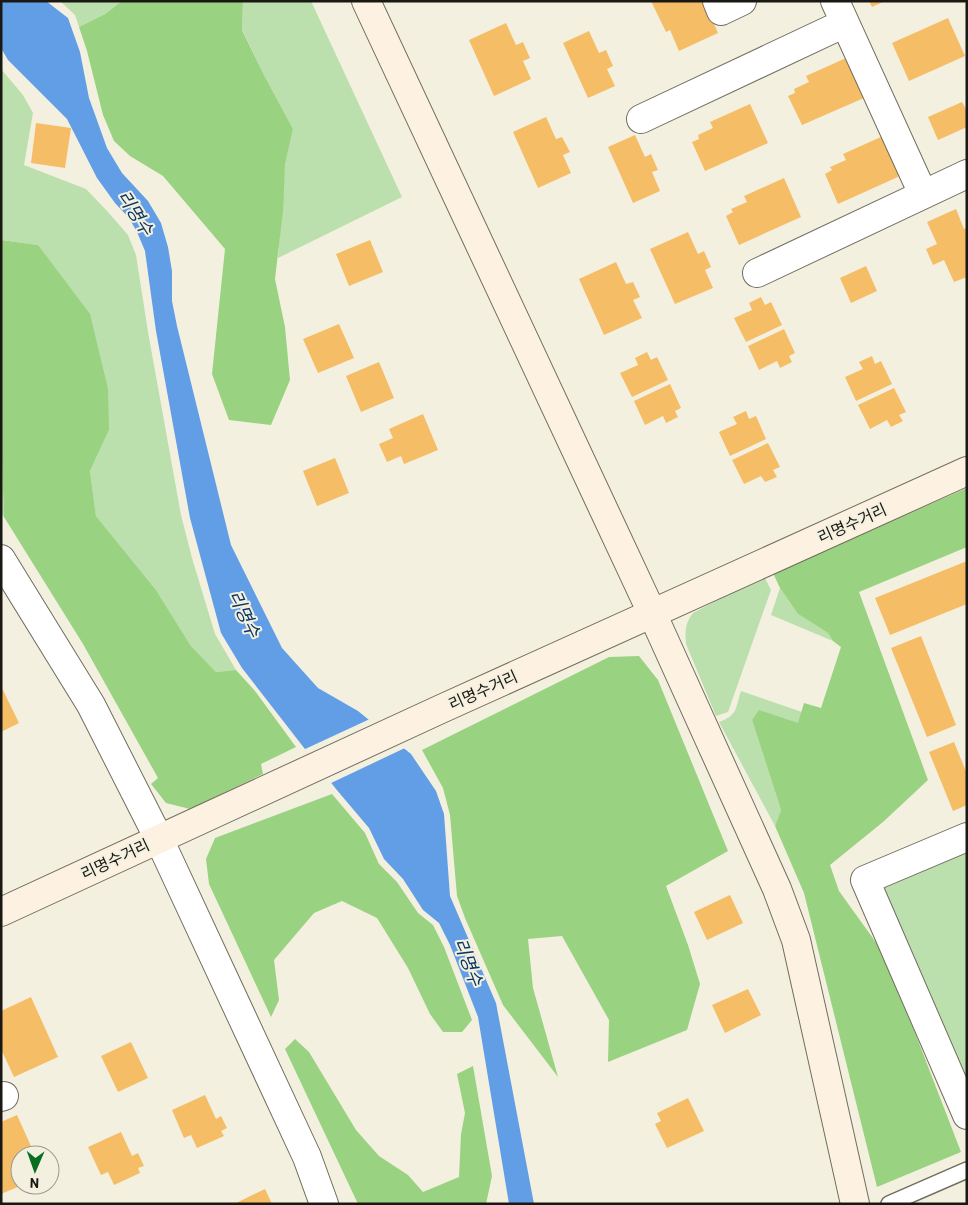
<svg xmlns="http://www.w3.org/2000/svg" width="968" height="1205" font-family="Barlow,'Noto Sans KR',sans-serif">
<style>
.green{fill:#bbdfad}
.forest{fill:#99d281}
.water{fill:#629ee6}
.pier{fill:#f4f0e0}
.building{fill:#f5bd65}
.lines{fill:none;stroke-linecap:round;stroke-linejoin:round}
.lane-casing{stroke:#716d5f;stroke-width:18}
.street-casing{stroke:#716d5f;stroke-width:30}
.secondary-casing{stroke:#716d5f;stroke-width:30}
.lane{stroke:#fff;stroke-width:15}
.street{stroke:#fff;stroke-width:28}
.secondary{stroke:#fdf1e1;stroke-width:28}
.labels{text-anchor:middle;stroke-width:4;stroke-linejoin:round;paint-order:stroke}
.street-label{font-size:16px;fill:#191812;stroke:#f4f0e0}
.water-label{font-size:18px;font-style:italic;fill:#0a3663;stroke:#f4f0e0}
</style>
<rect width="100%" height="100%" fill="#f4f0e0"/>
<!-- green -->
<path class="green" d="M60,1h62l-17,13 -26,13 -4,-12z
M243,1h68l91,196 -124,61 7,-93 8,-36 -29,-54 -22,-46z
M1,69l22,26 10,18 -9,52 62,24 22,23 20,23 8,20 12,77 33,183 11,43 23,76 21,36 -20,2 -25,-26 -35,-56 -60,-74 -6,-45 19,-41 -71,-185 -37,-5z
M1,434l3,83 -3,-4z
M764,576l7,14 -43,122 -12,4 -30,-72c-1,-12 -1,-21 7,-31z
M780,588l18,26 30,19 5,8 -62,-26z
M741,691l61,21 -4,12 -39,-13 -7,9 29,90 -6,16 -56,-104c19,-7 16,-13 22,-31z
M967,848v234l-87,-196z"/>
<!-- forest -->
<path class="forest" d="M122,1h121l-1,29 22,45 29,54 -8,36 -2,46 -8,68 10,48 5,53 -19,45 -42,-5 -17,-46 13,-125 -62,-73 -33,-20 -16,-15 -11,-26 -16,-64 -8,-24 26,-13z
M1,240l37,5 52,69 18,75 1,41 -19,41 6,45 60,74 35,56 25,26 20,-2 19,21 41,56 -35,17 2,10 -73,35 -24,-6 -15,-19 7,-6 -75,-134 -79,-127 -3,-83z
M967,488v59l-108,45 69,188 -45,42 -53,43 9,26 46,64 76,197 -84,35 -73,-294 -29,-67 6,-16 -29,-90 7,-10 39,13 6,-20 17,5 20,-61 -8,-6 -5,-8 -30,-19 -18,-26 -7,-15z
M639,656l19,24 70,171 -62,35 22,59 12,39 -13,46 -79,32 1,-42 -47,-84 -34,3 5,49 25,89 -55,-72 -38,-87 -8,-22 -7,-81 -7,-27 -21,-38 187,-93z
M332,794l33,39 14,31 18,18 21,31 15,12 11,22 28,73 -10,12h-19l-13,-18 -22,-46 -31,-50 -35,-17 -28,12 -40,47 5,40 -8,17 -62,-133 -3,-25 9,-21z
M295,1039l14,13 47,78 23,26 29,19 15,17 36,-15 2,-43 4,-21 -8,-39 16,-8 19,110 -6,28h-128l-73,-155z"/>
<!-- water -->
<path class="water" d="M1,1h45l22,17 12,34 9,46 18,50 15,25 26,28 13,22 7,24 4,24v30l5,25 54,219 51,103 36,40 40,23 53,43 25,37 8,23 6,82 46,107 38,201h-25l-31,-187 -28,-72 -11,-22 -16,-13 -20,-31 -19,-20 -15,-31 -33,-39 -94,-121 -21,-35 -31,-115 -34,-187 -11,-80 -8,-19 -8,-14 -14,-15 -18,-25 -30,-59 -59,-59 -7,-12z"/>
<!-- pier -->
<path class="pier" d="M372,718l35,29 -78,37 -26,-34z"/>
<!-- building -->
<path class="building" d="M651,1h53l14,32 -39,18 -9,-21 -4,2z
M869,1h16l-13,6z
M948,18l17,38 -56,25 -17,-38z
M506,23l10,22 7,-3 7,16 -7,3 8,18 -37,17 -25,-56z
M589,31l10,22 7,-3 7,16 -6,3 8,17 -27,12 -25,-55z
M846,58l18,40 -62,27 -14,-29 7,-3 -1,-4 15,-7 -3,-6z
M962,102l5,9v16l-29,13 -10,-23z
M750,104l18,39 -63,28 -13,-29 7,-3 -1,-4 15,-7 -3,-6z
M546,117l10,22 6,-2 8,15 -7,3 8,18 -33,15 -25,-56z
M36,123l35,5 -6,40 -34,-5z
M635,135l10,22 6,-3 7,16 -6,2 8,19 -27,12 -25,-56z
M883,136l17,40 -62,28 -13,-30 7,-4 -2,-3 16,-7 -3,-6z
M784,178l17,39 -62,28 -13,-29 7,-4 -2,-3 16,-7 -3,-6z
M956,209l8,20 3,-1v49l-13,5 -10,-22 -11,5 -7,-16 11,-5 -10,-22z
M688,232l10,22 6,-3 7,16 -6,3 8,18 -38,16 -25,-55z
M370,240l13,32 -34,14 -13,-32z
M616,262l10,22 7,-2 7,15 -7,3 9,18 -38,17 -25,-56z
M866,266l11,25 -26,12 -11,-25z
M761,297l4,8 6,-3 11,23 -36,17 -12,-24 18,-8 -3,-7z
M339,324l15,34 -36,15 -15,-34z
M784,329l11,24 -6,3 3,6 -12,6 -3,-7 -18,9 -11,-24z
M647,352l4,8 6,-3 11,23 -36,17 -12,-24 18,-8 -3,-7z
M872,356l3,8 6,-3 11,23 -36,17 -11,-24 18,-8 -4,-7z
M379,362l15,36 -33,14 -15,-36z
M670,384l11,24 -6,3 3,6 -12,6 -3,-7 -18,9 -11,-24z
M894,388l12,24 -7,3 4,6 -12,6 -4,-7 -17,9 -12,-24z
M746,411l3,8 7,-3 10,23 -36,17 -11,-24 18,-8 -4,-7z
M423,414l15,36 -34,14 -3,-8 -14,6 -8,-18 14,-6 -4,-9z
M768,443l12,24 -7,3 4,7 -12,5 -4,-6 -17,8 -12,-24z
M335,458l14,35 -32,13 -14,-35z
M967,561v43l-77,31 -15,-37z
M921,636l35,89 -29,12 -36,-89z
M1,686l18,37 -18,9z
M954,742l13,32v31l-14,6 -24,-59z
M730,895l13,28 -36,17 -13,-28z
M748,989l13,26 -36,18 -13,-28z
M31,997l27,60 -44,20 -13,-28v-38z
M131,1042l17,36 -30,14 -17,-36z
M205,1095l11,24 5,-3 6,12 -6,3 3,5 -27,12 -6,-13 -7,3 -12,-28z
M688,1098l16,33 -37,17 -12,-24 6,-3 -4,-8z
M17,1115l18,40h-15v31l-19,8v-72z
M121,1132l11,24 6,-3 6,13 -6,2 2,5 -26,12 -6,-13 -7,3 -13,-28z
M265,1189l7,15h-38z"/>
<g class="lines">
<defs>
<path id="lane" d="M889,1204l78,-34"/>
<path id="street" d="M717,1l4,10 21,-10
M835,1l88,193
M641,119l204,-96
M757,273l210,-99
M1,559l90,146 68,134 148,318 17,47
M967,837l-102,43 102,235
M1,1097l3,-1"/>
<path id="secondary" d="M366,1l286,612 125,276 19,51 59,264
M1,912l440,-203 526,-238"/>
</defs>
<!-- lane casing -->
<use href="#lane" class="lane-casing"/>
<!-- street casing -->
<use href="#street" class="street-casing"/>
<!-- secondary casing -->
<use href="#secondary" class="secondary-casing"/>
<!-- lane -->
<use href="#lane" class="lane"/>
<!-- street -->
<use href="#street" class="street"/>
<!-- secondary -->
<use href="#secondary" class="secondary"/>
</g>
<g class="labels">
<!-- street labels -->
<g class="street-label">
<text transform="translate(852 523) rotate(-24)" y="6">리명수거리</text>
<text transform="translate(483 690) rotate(-24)" y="6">리명수거리</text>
<text transform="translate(115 859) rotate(-25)" y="6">리명수거리</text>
</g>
<!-- water labels -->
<g class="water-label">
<text transform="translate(135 213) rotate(57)" y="6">리명수</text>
<text transform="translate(244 614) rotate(65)" y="6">리명수</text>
<text transform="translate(468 962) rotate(69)" y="6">리명수</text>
</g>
</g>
<!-- border -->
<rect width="968" height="1205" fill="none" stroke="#191812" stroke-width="5"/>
<!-- north arrow -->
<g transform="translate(35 1170) rotate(182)"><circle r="24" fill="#f4f0e0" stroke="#9c9a8e"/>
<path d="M0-4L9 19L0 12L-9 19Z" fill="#076f1f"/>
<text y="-8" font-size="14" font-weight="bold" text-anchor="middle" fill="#191812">N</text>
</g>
</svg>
